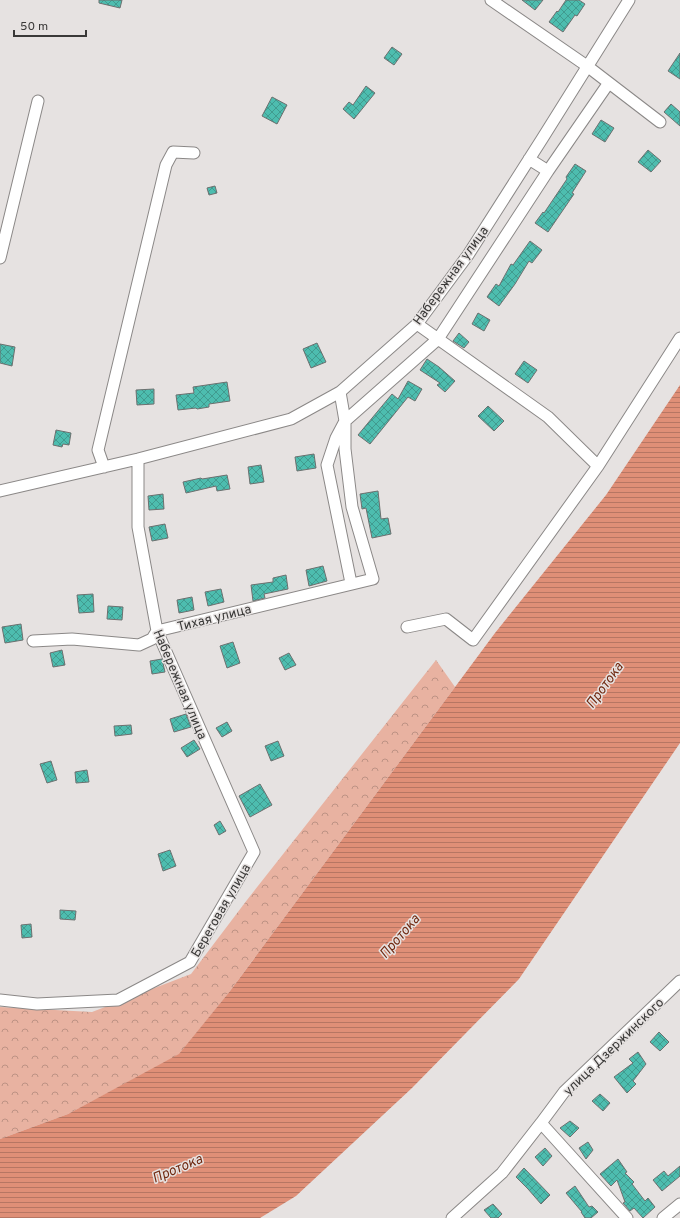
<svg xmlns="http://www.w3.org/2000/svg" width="680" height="1218" font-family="Overpass,sans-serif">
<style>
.forest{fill:url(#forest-crowns)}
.water{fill:url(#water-rules)}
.building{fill:url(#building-cross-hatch);stroke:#6c706f}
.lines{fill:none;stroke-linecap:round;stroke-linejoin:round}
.minor-casing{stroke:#8b8887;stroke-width:13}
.minor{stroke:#fff;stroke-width:11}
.labels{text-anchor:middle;stroke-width:3;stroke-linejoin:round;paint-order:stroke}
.street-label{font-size:13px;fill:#3a3938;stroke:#e6e2e1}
.water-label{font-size:14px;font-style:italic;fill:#712a12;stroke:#e6e2e1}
</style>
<defs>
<pattern id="forest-crowns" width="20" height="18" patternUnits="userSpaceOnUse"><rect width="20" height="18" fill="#e8b2a1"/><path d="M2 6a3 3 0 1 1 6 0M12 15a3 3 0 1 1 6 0" fill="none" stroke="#bd9284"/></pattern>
<pattern id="water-rules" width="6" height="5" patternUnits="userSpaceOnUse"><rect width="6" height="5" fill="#df8f77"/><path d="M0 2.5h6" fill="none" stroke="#b67663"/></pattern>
<pattern id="building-cross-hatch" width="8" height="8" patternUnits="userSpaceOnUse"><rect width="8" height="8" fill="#4dbdaf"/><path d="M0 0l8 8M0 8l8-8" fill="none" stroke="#419b8f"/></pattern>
</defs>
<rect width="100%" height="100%" fill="#e6e2e1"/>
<!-- forest -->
<path class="forest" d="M436,660l19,27 -225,304 -51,64 -111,59 -68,25v-132l92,5 99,-38 56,-74z"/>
<!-- water -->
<path class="water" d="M680,385v358l-161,236 -107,109 -116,108 -36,22h-260v-79l68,-25 111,-60 51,-63 265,-358 111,-138z"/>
<!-- building -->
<path class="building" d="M99,0h23l-2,8 -21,-5z
M522,0h21l-8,10z
M566,0h13l6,4 -8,12 -2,-1 -12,17 -14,-10 8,-11 1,1z
M392,47l10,7 -8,11 -10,-7z
M680,53v26l-12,-8z
M366,86l9,7 -21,26 -11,-10 6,-7 4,3z
M272,97l15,8 -10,19 -15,-8z
M671,104l9,8v14l-16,-14z
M601,120l13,8 -9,14 -13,-8z
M648,150l13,11 -10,11 -13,-10z
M575,164l11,7 -14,22 2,1 -26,38 -13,-9 8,-11 1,1 23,-34 -1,-2z
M215,186l2,7 -8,2 -2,-7z
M530,241l12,9 -10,13 -3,-2 -14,23 -16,22 -12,-9 9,-13 3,2 12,-22 2,1z
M478,313l12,7 -6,11 -12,-7z
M459,333l10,9 -5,6 -11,-7z
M317,343l9,19 -15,6 -8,-19z
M0,344l15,3 -3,19 -12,-3z
M427,359l12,8 16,14 -10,11 -8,-7 3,-2 -20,-13z
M524,361l13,9 -9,13 -13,-9z
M408,381l14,8 -7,12 -7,-4 -38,47 -12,-9 34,-41 6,5z
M227,382l3,19 -21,3v3l-12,2 -1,-1 -18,2 -2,-15 18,-2 -1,-6z
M154,389v15l-17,1 -1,-15z
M488,406l16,15 -10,10 -16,-15z
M56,430l15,3 -2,12 -6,-1 -1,3 -9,-2z
M314,454l2,14 -19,3 -2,-14z
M261,465l3,17 -14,2 -2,-17z
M227,475l3,14 -13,2 -1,-5 -30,7 -3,-11 18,-4 1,1z
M378,491l3,28 7,-1 3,16 -19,4 -6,-30 -4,1 -2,-15z
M163,494l1,15 -15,1 -1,-14z
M165,524l3,14 -16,3 -3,-14z
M323,566l4,15 -18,5 -3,-16z
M286,575l2,14 -24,5 1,4 -12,3 -2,-16 22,-3v-4z
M221,589l3,13 -16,4 -3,-14z
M93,594l1,18 -15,1 -2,-18z
M192,597l2,13 -15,3 -2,-13z
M108,606l15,1 -1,13 -15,-1z
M21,624l2,16 -18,3 -3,-16z
M233,642l7,21 -13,5 -7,-22z
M62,650l3,15 -12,2 -3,-14z
M289,653l7,12 -11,5 -6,-12z
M162,659l3,13 -13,2 -2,-13z
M186,714l5,13 -17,5 -4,-13z
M227,722l5,9 -10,6 -6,-9z
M131,725l1,9 -17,2 -1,-10z
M194,740l6,9 -13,8 -6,-9z
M278,741l6,15 -13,5 -6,-15z
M51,761l6,19 -10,3 -7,-19z
M87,770l2,12 -13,1 -1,-11z
M260,784l12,21 -22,12 -11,-21z
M220,821l6,10 -7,4 -5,-10z
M170,850l6,16 -13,5 -5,-17z
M60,910l16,1 -1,9 -15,-1z
M31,924l1,13 -10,1 -1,-13z
M659,1032l10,10 -9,9 -10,-9z
M638,1052l8,12 -13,17 3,3 -9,9 -13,-16 19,-14 -4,-4z
M600,1094l10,9 -7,8 -11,-10z
M570,1121l9,7 -9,9 -10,-9z
M588,1142l5,8 -7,9 -7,-11z
M545,1148l7,8 -9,10 -8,-9z
M618,1159l9,13 -2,1 9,9 -2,2 13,17 3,-3 7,9 -12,11 -9,-10 -4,3 -7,-8 2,-1 -8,-22 -6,6 -11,-12z
M680,1166v10l-18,15 -9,-11 11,-9 4,5z
M524,1168l26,27 -9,9 -13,-15 -12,-12z
M575,1186l14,21 3,-1 6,6 -7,6h-6l-4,-6h1l-16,-19z
M493,1204l9,10 -4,4h-7l-7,-8z"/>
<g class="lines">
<defs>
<path id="minor" d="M491,0l96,66 73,56
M529,159l19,12
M0,258l38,-157
M417,324l131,93 50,49
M104,467l-6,-17 68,-285 7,-13 21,1
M0,491l138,-32 153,-40 49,-27 77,-68 51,-69 74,-116 87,-139
M351,583l-24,-118 9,-27 9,-17 93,-82 110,-168 60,-87
M407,627l39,-8 27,21 125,-174 82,-128
M33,641l39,-2 67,6 13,-6 5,-8 216,-52 -21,-72 -7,-58v-28l-5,-29
M0,1000l37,4 81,-4 72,-38 64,-110 -97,-221 -19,-104v-68
M541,1123l86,95
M452,1218l50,-45 39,-50 23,-31 116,-111
M663,1218l17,-14"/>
</defs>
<!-- minor casing -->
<use href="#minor" class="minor-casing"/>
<!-- minor -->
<use href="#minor" class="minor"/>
</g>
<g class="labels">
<!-- street labels -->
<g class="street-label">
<text transform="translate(450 275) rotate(-54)" y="5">Набережная улица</text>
<text transform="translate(214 617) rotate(-14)" y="5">Тихая улица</text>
<text transform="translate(181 684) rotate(67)" y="5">Набережная улица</text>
<text transform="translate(220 910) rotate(-60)" y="5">Береговая улица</text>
<text transform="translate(613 1046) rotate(-44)" y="5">улица Дзержинского</text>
</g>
<!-- water labels -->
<g class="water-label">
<text transform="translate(604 685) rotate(-54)" y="5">Протока</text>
<text transform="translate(399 936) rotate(-49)" y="5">Протока</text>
<text transform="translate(177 1168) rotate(-23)" y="5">Протока</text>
</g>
</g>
<!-- scale -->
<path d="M14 30v6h72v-6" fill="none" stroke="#3a3938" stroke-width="2"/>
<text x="20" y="30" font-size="12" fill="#3a3938" stroke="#e6e2e1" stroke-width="3" paint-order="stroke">50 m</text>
</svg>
